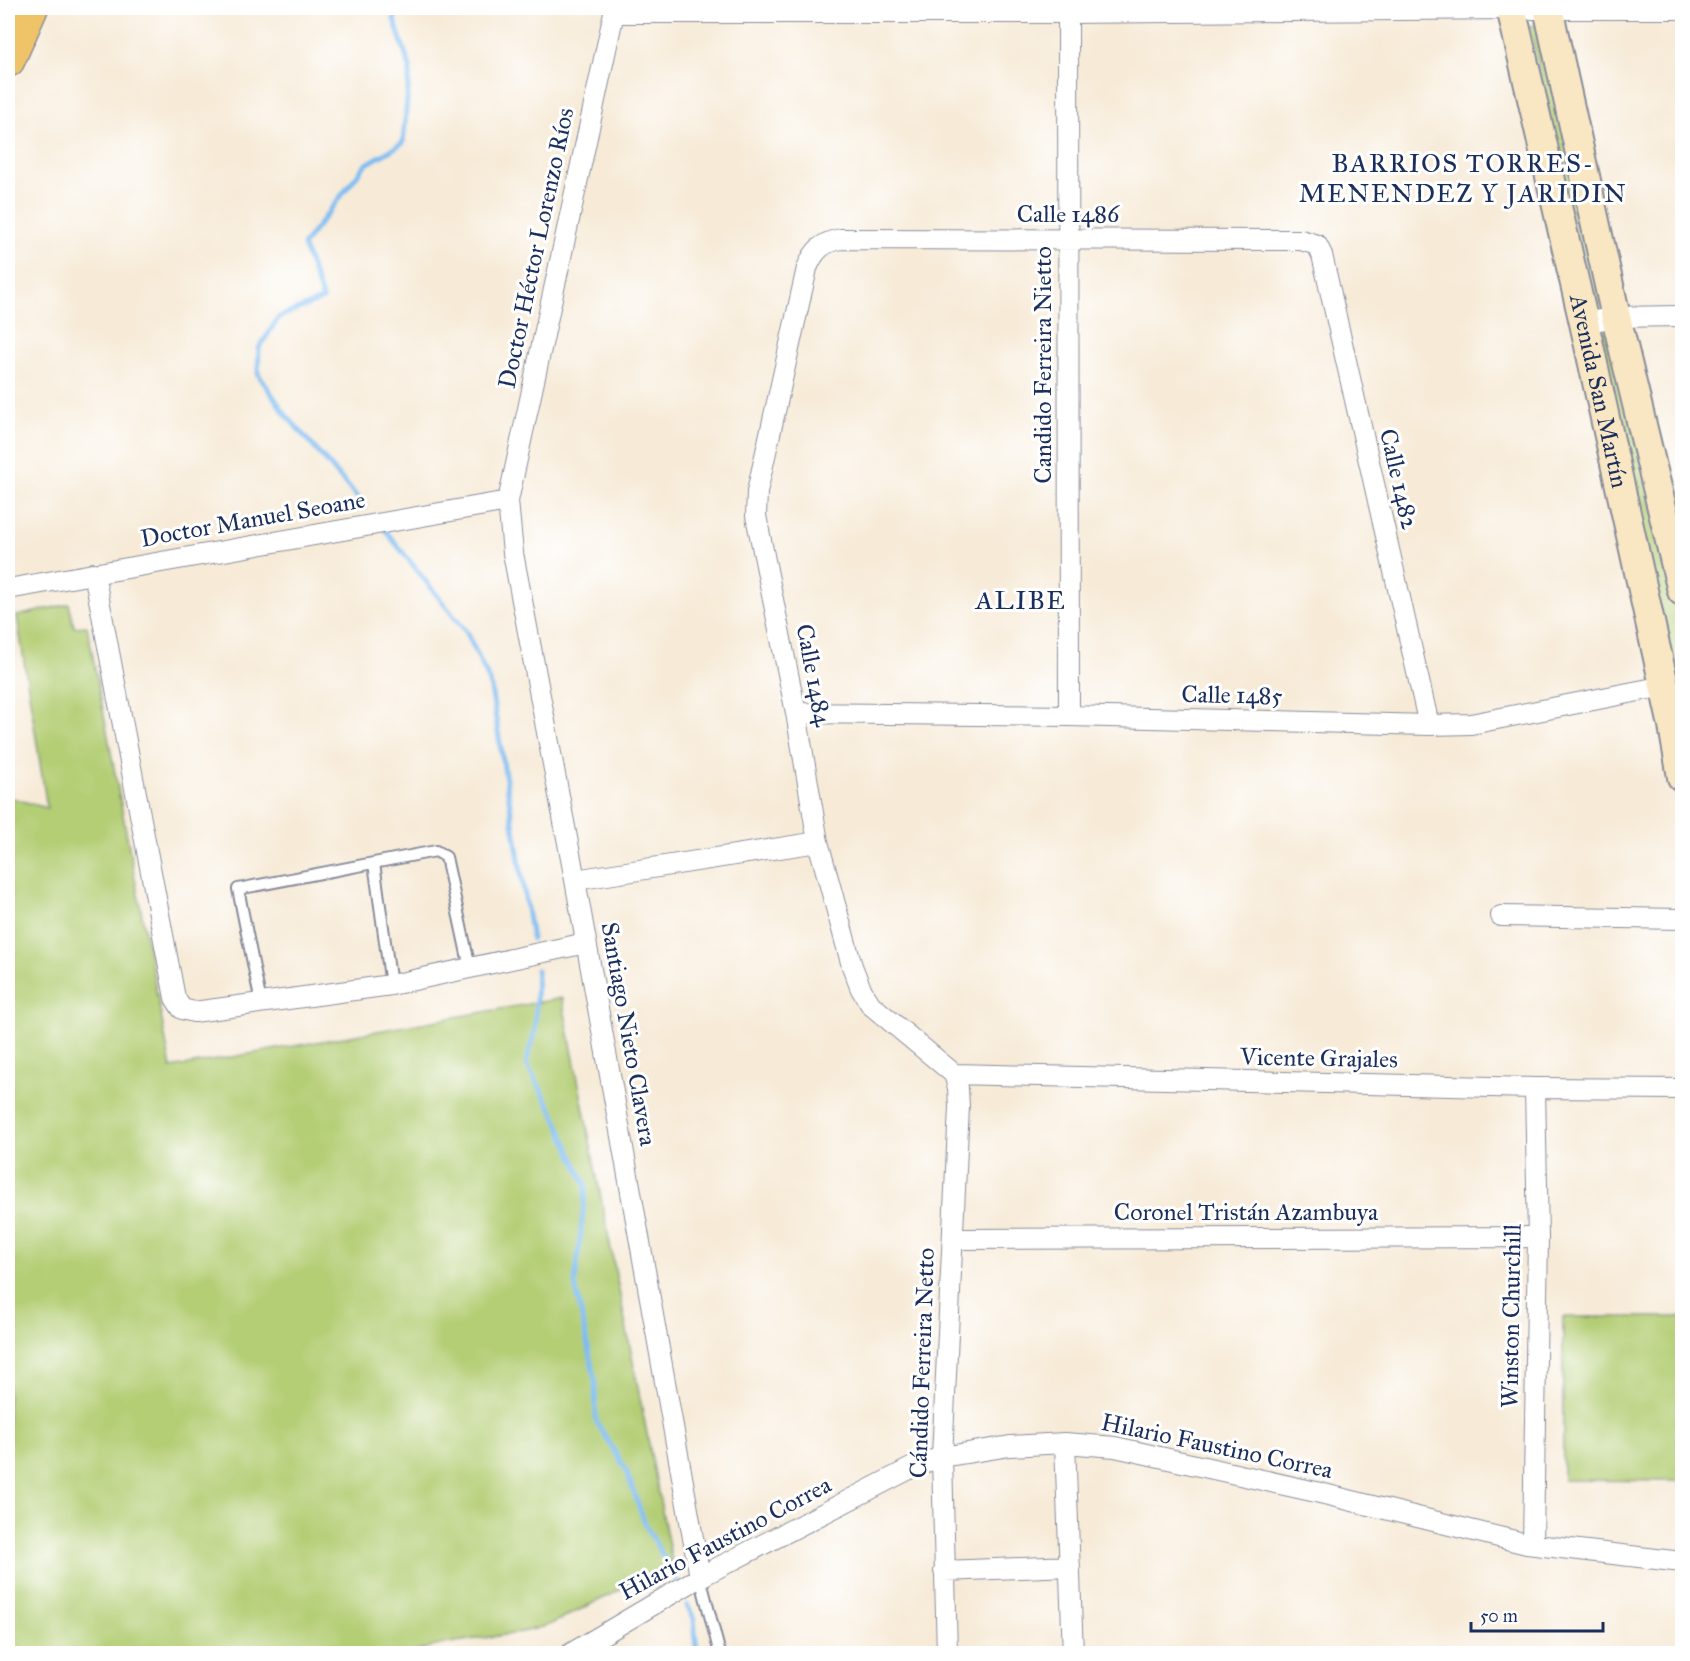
<svg xmlns="http://www.w3.org/2000/svg" width="1690" height="1661" font-family="'IM FELL Great Primer',serif">
<style>
.green{fill:#b4ce74;stroke:#687e69;stroke-width:1.5}
.lines{fill:none;stroke-linecap:round;stroke-linejoin:round}
.stream{stroke:#7dbcf1;stroke-width:5}
.lane-casing{stroke:#898d9b;stroke-width:14}
.street-casing{stroke:#898d9b;stroke-width:22}
.secondary-casing{stroke:#898d9b;stroke-width:32}
.highway-casing{stroke:#898d9b;stroke-width:36}
.lane{stroke:#fff;stroke-width:10}
.street{stroke:#fff;stroke-width:20}
.secondary{stroke:#f9e7c3;stroke-width:28}
.highway{stroke:#efc469;stroke-width:33}
.labels{text-anchor:middle;stroke-width:6;stroke-linejoin:round;paint-order:stroke}
.street-label{font-size:24px;fill:#1b2f5e;stroke:#fff}
.neighbourhood-label{font-size:26px;letter-spacing:1.5px;fill:#1b2f5e;stroke:#fff}
</style>
<rect width="100%" height="100%" fill="#fff"/>
<filter id="ink" filterUnits="userSpaceOnUse"><feTurbulence type="fractalNoise" baseFrequency=".0167" numOctaves="2"/><feDisplacementMap in="SourceGraphic" scale="12" xChannelSelector="R" yChannelSelector="G"/><feConvolveMatrix kernelMatrix="1 2 1 2 8 2 1 2 1" color-interpolation-filters="sRGB"/></filter>
<filter id="wash" filterUnits="userSpaceOnUse"><feTurbulence type="fractalNoise" baseFrequency=".008" numOctaves="4" result="noise"/><feDisplacementMap in="SourceGraphic" scale="24" xChannelSelector="R" yChannelSelector="G"/><feGaussianBlur stdDeviation="1.35" result="paint"/><feColorMatrix in="noise" values="0 0 0 0 0 0 0 0 0 0 0 0 0 0 0 0 0 1.4 0 .05"/><feComposite in="paint" operator="in"/></filter>
<g filter="url(#wash)">
<rect width="100%" height="100%" fill="#f7ebd8"/>
<!-- green -->
<path class="green" d="M1534,25l5,1 64,276 -6,3 -5,-1 -63,-277z
M1603,331l9,3 70,301v79l-83,-381z
M69,604l5,23 13,-1 84,442 391,-70 110,564 -18,11 -103,51c-44,16 -94,12 -138,29h-400l-5,-31v-825l39,11 -30,-192z
M1563,1317h119v164l-119,-1z"/>
<g class="lines">
<!-- stream -->
<path class="stream" d="M365,506l-79,-91 -28,-41 1,-26 20,-31 44,-18 -20,-54 62,-80 38,-22 7,-75 -16,-49 4,-11
M385,530l82,103 23,49 42,257
M537,970l-2,62 -9,31 28,51 32,72 -11,98 20,97 1,40 30,49 19,54 32,57
M687,1605l7,13 3,36"/>
</g>
</g>
<g filter="url(#ink)">
<g class="lines">
<defs>
<path id="lane" d="M374,863l17,122
M261,1003l-23,-114 198,-38 10,6 24,111
M700,1577l20,77"/>
<path id="street" d="M615,8l-107,493 5,52 62,327 125,697
M614,13h454l443,-4h171
M1068,13l1,703
M1584,323l32,-6 66,-1
M94,573l81,425 7,11 12,3 197,-27 195,-42
M8,589l500,-88
M796,713l273,3 360,9 42,-1 193,-38
M575,880l243,-38
M1501,916l181,3
M954,1074l-83,-69 -10,-16 -9,-23 -34,-124 -22,-129 -40,-197 1,-24 50,-224c7,-17 15,-26 34,-29l460,1 16,5 5,10 107,470
M954,1074l581,14 147,1
M953,1239l585,-2
M1065,1443l8,211
M1533,1544l5,-307 -3,-149
M944,1571l126,-5
M570,1654l130,-77 217,-112 25,-8 68,-11 55,-3 50,4 201,45 211,52 155,18
M947,1654l-5,-197 17,-350 -1,-19 -4,-14"/>
<g id="secondary">
<path id="s1" d="M1511,8l73,315 89,403 9,51"/>
<path d="M1548,8l68,309 66,274"/>
</g>
<path id="highway" d="M8,60l23,-52"/>
</defs>
<!-- lane casing -->
<use href="#lane" class="lane-casing"/>
<!-- street casing -->
<use href="#street" class="street-casing"/>
<!-- secondary casing -->
<use href="#secondary" class="secondary-casing"/>
<!-- highway casing -->
<use href="#highway" class="highway-casing"/>
<!-- lane -->
<use href="#lane" class="lane"/>
<!-- street -->
<use href="#street" class="street"/>
<!-- secondary -->
<use href="#secondary" class="secondary"/>
<!-- highway -->
<use href="#highway" class="highway"/>
</g>
</g>
<g class="labels">
<!-- street labels -->
<g class="street-label">
<text x="1068" y="222">Calle 1486</text>
<text transform="translate(536 248) rotate(-78)" y="8">Doctor Héctor Lorenzo Ríos</text>
<text transform="translate(1043 365) rotate(-90)" y="8">Candido Ferreira Nietto</text>
<text dy="8" stroke="none"><textPath href="#s1" startOffset="393">Avenida San Martín</textPath></text>
<text transform="translate(1399 479) rotate(77)" y="8">Calle 1482</text>
<text transform="translate(253 519) rotate(-10)" y="8">Doctor Manuel Seoane</text>
<text transform="translate(814 675) rotate(79)" y="8">Calle 1484</text>
<text transform="translate(1232 695) rotate(1)" y="8">Calle 1485</text>
<text transform="translate(629 1034) rotate(80)" y="8">Santiago Nieto Clavera</text>
<text transform="translate(1319 1058) rotate(1)" y="8">Vicente Grajales</text>
<text x="1246" y="1220">Coronel Tristán Azambuya</text>
<text transform="translate(1511 1316) rotate(-89)" y="8">Winston Churchill</text>
<text transform="translate(922 1363) rotate(-88)" y="8">Cándido Ferreira Netto</text>
<text transform="translate(1217 1446) rotate(12)" y="8">Hilario Faustino Correa</text>
<text transform="translate(725 1538) rotate(-28)" y="8">Hilario Faustino Correa</text>
</g>
<!-- neighbourhood labels -->
<g class="neighbourhood-label">
<text x="1463" y="172">BARRIOS TORRES-<tspan x="1463" dy="30">MENENDEZ Y JARIDIN</tspan></text>
<text x="1021" y="609">ALIBE</text>
</g>
</g>
<!-- margin -->
<rect width="1690" height="1661" fill="none" stroke="#fff" stroke-width="30"/>
<!-- scale -->
<path d="M1471 1622v9h132v-9" fill="none" stroke="#1b2f5e" stroke-width="3"/>
<text x="1480" y="1622" font-size="18" fill="#1b2f5e" stroke="#ffffff" stroke-width="4.5" paint-order="stroke">50 m</text>
</svg>
